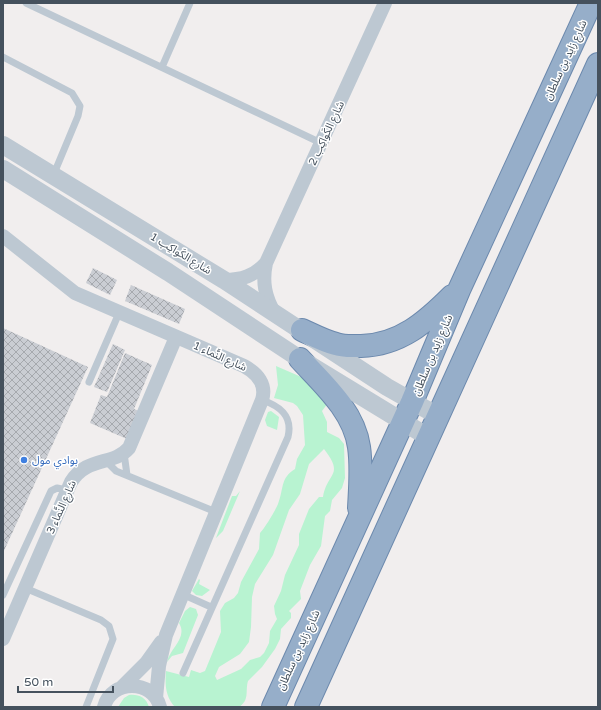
<svg xmlns="http://www.w3.org/2000/svg" width="601" height="710" font-family="'Varela Round','Noto Sans Arabic',sans-serif">
<style>
.green{fill:#b8f3d1;fill-rule:evenodd}
.building{fill:url(#building-cross-hatch)}
.lines{fill:none;stroke-linecap:round;stroke-linejoin:round}
.trunk-casing{stroke:#6c89ad;stroke-width:24}
.service{stroke:#bdc8d2;stroke-width:7}
.minor{stroke:#bdc8d2;stroke-width:14}
.tertiary{stroke:#bdc8d2;stroke-width:18}
.trunk{stroke:#96aec9;stroke-width:22}
.shop-dot{fill:#3f7fe0;stroke:#fff;stroke-width:1.5}
.labels{text-anchor:middle;stroke-width:3;stroke-linejoin:round;paint-order:stroke}
.street-label{font-size:11px;fill:#45515d;stroke:#fff}
.shop-label{font-size:11px;fill:#366cbe;stroke:#fff;text-anchor:start}
</style>
<defs>
<pattern id="building-cross-hatch" width="8" height="8" patternUnits="userSpaceOnUse"><rect width="8" height="8" fill="#cacdd3"/><path d="M0 0l8 8M0 8l8-8" fill="none" stroke="#a6a9ae"/></pattern>
</defs>
<rect width="100%" height="100%" fill="#f1eeee"/>
<!-- green -->
<path class="green" d="M276,366l30,13 22,24 -6,8 5,11v10l12,6 5,6 1,34 -3,10 -10,12 -2,11 -5,5 -4,30 -11,19 -10,26 1,8 -12,12 2,2v5l-10,11 -1,10 -5,10 -13,18 -14,14c-3,10 2,19 -9,26h-64c-10,-11 -10,-23 -9,-36l23,6 2,-7 9,3 5,-2 16,-39 -1,-21 5,-8 9,-5 4,-5 3,-11 18,-33 1,-16c5,-5 15,-22 18,-29 6,-15 2,-26 17,-35l2,-10 8,-14 -2,-30 -6,-9 -4,-3 -19,-5 4,-13zM324,449c21,27 3,23 -1,48h-4l-10,12 -10,25v11l-14,30 -4,16 -7,15 1,8 2,5 -7,12 -1,12 -5,10 -4,4 -10,3 -9,9 -24,11 -2,-4 4,-9 21,-13 9,-12 2,-15 1,-30 3,-13 18,-29 16,-45 11,-16 9,-30z
M271,411l8,6 -2,13 -10,-4 -2,-6 3,-8z
M240,491l-17,40 -7,7 16,-42h4z
M199,579l1,1 -1,4 11,6 -8,6 -6,-1 -4,-4z
M190,607l6,2 2,6 -15,38 -11,3 -5,6c3,-14 21,-24 12,-39l6,-12z
M129,695c9,-1 17,2 20,12h-31l6,-9z"/>
<!-- building -->
<path class="building" d="M93,268l24,12 -7,15 -24,-12z
M131,285l54,24 -6,15 -54,-23z
M3,328l85,39 -85,186z
M113,344l12,6 -18,42 -13,-5z
M125,353l27,12 -18,44 5,2 -12,28 -37,-16 11,-28 6,2z"/>
<g class="lines">
<defs>
<path id="trunk" d="M302,330c11,5 22,11 34,14 8,3 17,2 25,2 39,-1 65,-24 91,-50
M300,359c23,25 54,52 59,88 3,20 1,41 0,61
M273,707l139,-305 47,-112 132,-287
M306,707l292,-643"/>
</defs>
<!-- trunk casing -->
<use href="#trunk" class="trunk-casing"/>
<!-- service -->
<path class="service" d="M26,3l295,140
M3,57l69,36 8,13 -2,10 -25,60
M162,67l28,-64
M89,382l30,-69
M124,453l3,22
M105,460l11,11 100,41
M25,588l76,32 8,6 4,13 -27,68
M182,594l29,13
M3,595l48,-104 6,-3 10,2
M183,673l105,-236c5,-21 -8,-31 -26,-37"/>
<!-- minor -->
<path class="minor" d="M3,236l72,57 169,73c13,7 23,18 18,34l-96,235 -7,31 -3,32
M224,280c18,0 30,-4 42,-17
M275,314c-10,-17 -13,-32 -9,-51l119,-260
M3,639l68,-157c16,-26 42,-16 58,-34l47,-111
M122,687l24,-24 15,-21
M104,707c7,-28 49,-28 56,0"/>
<!-- tertiary -->
<path class="tertiary" d="M3,145l221,135 163,107 51,29
M3,169l165,103 132,87 128,78"/>
<!-- trunk -->
<use href="#trunk" class="trunk"/>
</g>
<!-- markers -->
<circle class="shop-dot" cx="24" cy="460" r="4"/>
<g class="labels">
<!-- street labels -->
<g class="street-label">
<text transform="translate(565 60) rotate(-65)" y="4">شارع زايد بن سلطان</text>
<text transform="translate(326 133) rotate(-65)" y="4">شارع الكَواكِب 2</text>
<text transform="translate(181 253) rotate(31)" y="4">شارع الكَواكِب 1</text>
<text transform="translate(432 355) rotate(-67)" y="4">شارع زايد بن سلطان</text>
<text transform="translate(220 356) rotate(24)" y="4">شارع النَّماء 1</text>
<text transform="translate(61 507) rotate(-66)" y="4">شارع النَّماء 3</text>
<text transform="translate(298 650) rotate(-65)" y="4">شارع زايد بن سلطان</text>
</g>
<!-- shop labels -->
<g class="shop-label">
<text x="32" y="464">بوادي مول</text>
</g>
</g>
<!-- border -->
<rect width="601" height="710" fill="none" stroke="#45515d" stroke-width="8"/>
<!-- scale -->
<path d="M18 686v6h95v-6" fill="none" stroke="#45515d" stroke-width="2"/>
<text x="24" y="686" font-size="12" fill="#45515d" stroke="#ffffff" stroke-width="3" paint-order="stroke">50 m</text>
</svg>
